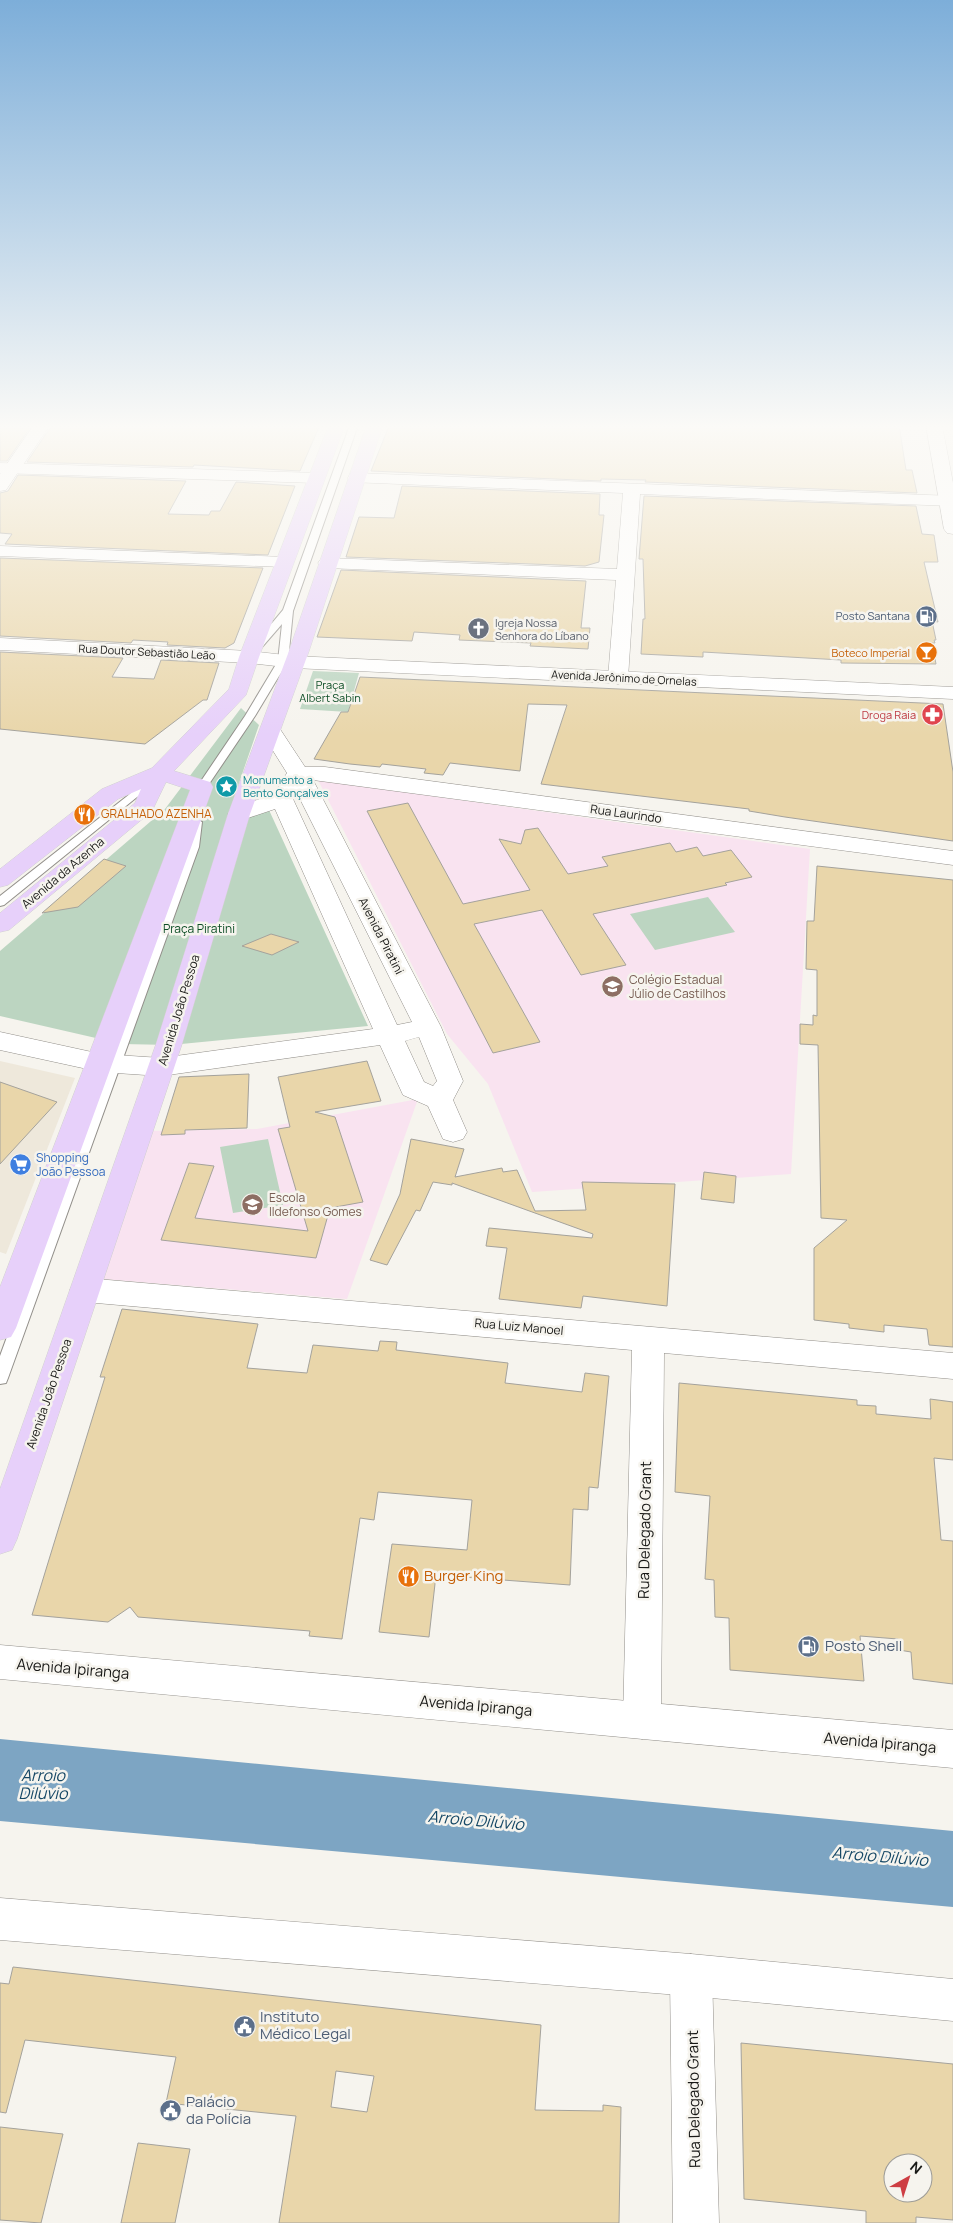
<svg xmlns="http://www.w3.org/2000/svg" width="953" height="2223" font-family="Manrope,sans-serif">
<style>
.built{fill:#eee8db}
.education{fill:#f9e3f0}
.green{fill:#bcd5c1}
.water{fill:#7da5c3}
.building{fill:#e9d6aa;stroke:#a4a29c;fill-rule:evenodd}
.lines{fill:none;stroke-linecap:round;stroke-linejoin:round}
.service-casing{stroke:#928f8a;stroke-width:2}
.minor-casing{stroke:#928f8a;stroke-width:1}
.tertiary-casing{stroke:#928f8a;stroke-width:1}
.secondary-casing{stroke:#928f8a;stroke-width:1}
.primary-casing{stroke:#d1d1d0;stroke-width:1}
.service{fill:#fff;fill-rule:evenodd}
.minor{fill:#fff;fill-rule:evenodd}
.tertiary{fill:#fff;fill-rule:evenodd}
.secondary{fill:#fff;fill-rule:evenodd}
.primary{fill:#e7d0fa;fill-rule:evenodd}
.labels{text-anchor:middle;stroke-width:5;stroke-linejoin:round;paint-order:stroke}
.far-service-label{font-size:11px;fill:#4e5e75;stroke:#f6f4ee;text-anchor:end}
.far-worship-label{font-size:11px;fill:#5b616d;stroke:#f6f4ee;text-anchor:start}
.far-street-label{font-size:11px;fill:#181816;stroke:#f6f4ee}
.far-food-label{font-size:11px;fill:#c56008;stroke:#f6f4ee;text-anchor:end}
.far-park-label{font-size:11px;fill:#0d4e26;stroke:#f6f4ee}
.far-health-label{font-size:11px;fill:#be3a42;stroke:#f6f4ee;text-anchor:end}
.far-culture-label{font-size:11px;fill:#0d838f;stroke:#f6f4ee;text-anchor:start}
.food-label{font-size:12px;fill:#c56008;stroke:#f6f4ee;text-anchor:start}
.street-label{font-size:12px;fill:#181816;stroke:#f6f4ee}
.park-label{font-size:12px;fill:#0d4e26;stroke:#f6f4ee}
.education-label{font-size:12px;fill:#785e54;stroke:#f6f4ee;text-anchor:start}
.shop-label{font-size:12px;fill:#366cbe;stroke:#f6f4ee;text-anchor:start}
.near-street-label{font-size:15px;fill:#181816;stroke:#f6f4ee}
.near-food-label{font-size:15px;fill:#c56008;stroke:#f6f4ee;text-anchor:start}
.near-service-label{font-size:15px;fill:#4e5e75;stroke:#f6f4ee;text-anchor:start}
.near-water-label{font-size:16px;font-style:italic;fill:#164866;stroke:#f6f4ee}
</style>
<rect width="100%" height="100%" fill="#f6f4ee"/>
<!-- built -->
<path class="built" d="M0,1061l75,17 -69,176 -6,-2z"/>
<!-- education -->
<path class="education" d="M318,780l492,69 -19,325 -259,18 -44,-108 -41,-50z
M418,1099l-71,200 -245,-20 45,-148 110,-2z"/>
<!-- green -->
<path class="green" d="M313,671l46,2 -11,39 -48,-3z
M241,708l18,17 -31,90 41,-5 99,216 -197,19 -49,-1 -122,-28v-65l165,-142z
M708,897l27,35 -80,18 -25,-36z
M268,1139l15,66 -50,8 -13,-66z"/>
<!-- water -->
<path class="water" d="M0,1739l953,92v76l-953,-86z"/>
<!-- building -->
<path class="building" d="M0,425h32l-25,36h-7z
M52,425h266l1,2 -19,44 -106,-6 -1,2 -166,-5z
M395,425h504l7,45h6l5,23 -272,-11 1,-2 -45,-1v2l-230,-10 18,-45z
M18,475l168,6 -18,33 41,1 2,-4h9l16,-29 59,4 -27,69 -263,-11 7,-10 -12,-1v-40l8,-2z
M402,486l198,8 -1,21h5l-5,47 -14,4 -239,-9 13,-40 35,1z
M644,496l272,10 6,28 12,1 4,27h-14l14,60 -6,-1 4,19h-2l1,3h-3l4,21 -95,-1v-3l-138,-8v5l-62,-3 2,-35h2l-2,-60h-4z
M0,558l263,10 -29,75 -9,5 -58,-3 1,-3 -35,-2 -2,3 -131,-7z
M341,570l245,11 -5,47h9l-2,21 -58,-3 1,-3 -72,-3 1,-5 -46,-3 -2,9 -95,-4z
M0,652l123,6 -11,19 42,2 7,-19 58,3 -12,37h-4l-58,44 -145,-15z
M360,677l583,27 10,68v69l-168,-24 -36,-6v-2l-208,-25 26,-79 -39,-1 -8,67 -70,-8 -7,12 -19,-2 2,-4 -44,-5 -2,3 -30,-3 -36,-5 27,-47h7z
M408,803l55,101 67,-14 -31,-51 22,5 4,-14 13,-2 30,46 40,-8 -6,-9 68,-14 6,9 21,-5 6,9 28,-6 21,27 -27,6 2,2 -134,29 33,51 -45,10 -39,-65 -68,14 66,118 -47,11 -126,-242z
M104,859l22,7 -48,41 -36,6z
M817,866l136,14v467l-24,-2 -2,-16 -43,-4v7l-35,-4v-4l-35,-4v-72l33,-28 -26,-2 -3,-173 -18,-1v-20l13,1v-10l4,1v-46l-11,-1 1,-48h7z
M271,934l28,8 -27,13 -30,-9z
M367,1061l14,40 -66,11 20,5 28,85 -33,6 -14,50 -155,-18 28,-77 25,3 -19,52 113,13 -30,-102 12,-2 -12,-50z
M249,1074l-2,54 -62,2v4l-24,1 18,-58z
M0,1082l57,20 -57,62z
M411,1139l53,10 -9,28 47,-9 1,4 14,-2 18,41 51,-1 -4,-28 93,2 -8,122 -84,-10 -2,12 -82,-9 8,-51 -21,-2 3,-18 103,10 1,-4 -141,-51v2l-19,-3 -13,29 -4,-1 -29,55 -17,-5 30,-66z
M704,1172l32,4 -2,27 -33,-4z
M122,1309l136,15 -11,44 60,5 6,-28 65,6 2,-10 17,1 -1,8 112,13 -3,20 77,9 3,-19 24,3 -11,112 -9,-1 -1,23 -15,-1 -3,76 -134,-10 -7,62 -50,-5 13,-88 75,6 5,-50 -94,-8 -4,28 -14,-2 -18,121 -33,-3 1,-5 -172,-14 -8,-10 -22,15 -76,-7 73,-238h-5z
M679,1383l178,17v5l19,1v8l55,5 -1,-20 23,3v58l-19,-2 7,82 12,1v143l-40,-5 -2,-27 -12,-2 -1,-11 -38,-3 4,45 -134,-11 -1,-52 -14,-1 -1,-37 -9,-1 5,-83 -35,-4z
M13,1967l528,58 -6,85 68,1v-6l18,2 -2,116h-340l17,-107 -130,-13 10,-46 -151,-17 -19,73 -6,-1v-129l9,1zM336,2071l38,5 -7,36 -36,-5z
M741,2043l212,21v156l-37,-3v6h-50v-12l-122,-12zM893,2163h30v30h-30z
M0,2127l63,7 -22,89 -41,-3z
M138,2143l52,6 -15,74h-54z"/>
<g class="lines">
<defs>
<path id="service" d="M350,425h8l-65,186 -5,50 -33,55 -48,71 -3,13h-8l1,-13 48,-71 33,-55 4,-37 -26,30 -8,-2 35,-42z
M154,775l4,1v4l-154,125 -4,1v-10z
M196,819l6,3 -3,25 -191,531 -2,5 -6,1v-28l187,-509 3,-25z"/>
<path id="minor" d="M0,463l316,10 6,1 2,4 -2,4 -6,1 -316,-10z
M356,473l597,23v10l-313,-12 -12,184 -3,4 -7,2 -7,-2 -3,-4 8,-98 -289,-12 -6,-1 -3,-4 3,-4 6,-1 290,11 6,-76 -273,-11 -2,-4 2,-4z
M0,546l284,11 6,1 3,4 -3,4 -6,1 -284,-11z
M271,724l7,2 27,41h20l628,84v14l-640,-85 128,247 22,54 -10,19 14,32 -4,7 -10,3 -10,-3 -15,-33 -25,-11 -23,-50 -219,31 -60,-4 -101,-22v-18l101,22 60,4 212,-29 -98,-220 -36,12 -8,-2 -3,-5 3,-5 43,-15 13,-21 -27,-43 4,-4zM297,793l115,229 -15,3 -104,-226zM419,1037l18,44 -4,5 -9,-4 -19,-41z
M85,1278l868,75v26l-289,-26 -3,368 -6,13 -13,5 -13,-5 -6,-13 9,-371 -547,-48 -11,-4 -4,-8 4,-8z
M691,1954l15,6 6,15 7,248h-46l-3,-248 6,-15z"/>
<path id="tertiary" d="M34,425h16l-44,65 -6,1v-17z
M926,425h16l11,58v51l-6,-1 -3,-4z
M0,638l249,13 45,5 659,31v12l-659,-31 -45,-5 -249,-13z"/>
<path id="secondary" d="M0,1645l953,85v38l-953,-89z
M0,1898l691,56 262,25v42l-262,-25 -691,-56z"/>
<path id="primary" d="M329,425h16l-86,232 -13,38 -72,76 36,11 3,5 -197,541 -5,9 -11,3v-53l190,-497 -24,-8 -14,29 -143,119 -9,2v-19l135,-110 6,-14 -23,10 -110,86 -8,2v-18l102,-80 50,-21 77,-79 10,-32z
M367,425h16l-74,226 -59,163 -68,230 -165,495 -5,11 -12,4v-65l156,-445 72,-230 61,-163z"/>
</defs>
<!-- service casing -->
<use href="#service" class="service-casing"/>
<!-- minor casing -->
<use href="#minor" class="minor-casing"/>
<!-- tertiary casing -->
<use href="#tertiary" class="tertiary-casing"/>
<!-- secondary casing -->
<use href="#secondary" class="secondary-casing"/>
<!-- primary casing -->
<use href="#primary" class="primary-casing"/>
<!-- service -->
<use href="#service" class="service"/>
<!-- minor -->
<use href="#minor" class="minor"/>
<!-- tertiary -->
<use href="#tertiary" class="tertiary"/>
<!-- secondary -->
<use href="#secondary" class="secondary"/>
<!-- primary -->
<use href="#primary" class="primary"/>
</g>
<!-- sky -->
<linearGradient id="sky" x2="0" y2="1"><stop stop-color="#7daed9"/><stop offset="0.58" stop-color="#fbfaf7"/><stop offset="1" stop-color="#fbfaf7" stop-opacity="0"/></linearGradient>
<rect width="953" height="736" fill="url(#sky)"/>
<!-- icons -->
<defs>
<symbol id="fuel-disc" viewBox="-11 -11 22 22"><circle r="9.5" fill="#5c6f8a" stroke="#f6f4ee"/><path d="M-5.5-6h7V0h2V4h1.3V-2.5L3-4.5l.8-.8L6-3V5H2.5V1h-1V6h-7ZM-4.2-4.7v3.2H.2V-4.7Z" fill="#fff"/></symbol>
<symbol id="church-disc" viewBox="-11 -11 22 22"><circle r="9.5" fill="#6b7280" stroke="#f6f4ee"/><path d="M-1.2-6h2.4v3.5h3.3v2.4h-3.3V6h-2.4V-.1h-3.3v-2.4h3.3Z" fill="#fff"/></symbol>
<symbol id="bar-disc" viewBox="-11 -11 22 22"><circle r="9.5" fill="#e8710a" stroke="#f6f4ee"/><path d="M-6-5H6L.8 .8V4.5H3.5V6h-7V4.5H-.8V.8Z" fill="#fff"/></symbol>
<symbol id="pharmacy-disc" viewBox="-11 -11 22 22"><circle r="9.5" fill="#e0444e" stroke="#f6f4ee"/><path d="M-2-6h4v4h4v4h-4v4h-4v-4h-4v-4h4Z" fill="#fff"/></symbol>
<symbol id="sight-disc" viewBox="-11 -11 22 22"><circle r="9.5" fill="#0f9aa8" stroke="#f6f4ee"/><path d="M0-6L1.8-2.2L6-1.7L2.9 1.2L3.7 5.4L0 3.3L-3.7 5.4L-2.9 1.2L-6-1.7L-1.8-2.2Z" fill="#fff"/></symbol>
<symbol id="restaurant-disc" viewBox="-11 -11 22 22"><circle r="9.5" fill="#e8710a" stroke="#f6f4ee"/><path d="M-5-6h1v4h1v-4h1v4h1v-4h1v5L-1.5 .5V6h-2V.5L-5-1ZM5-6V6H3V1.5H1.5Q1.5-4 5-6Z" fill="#fff"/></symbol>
<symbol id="school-disc" viewBox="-11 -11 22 22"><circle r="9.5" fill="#8d6e63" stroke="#f6f4ee"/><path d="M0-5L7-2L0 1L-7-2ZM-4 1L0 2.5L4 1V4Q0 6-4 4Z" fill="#fff"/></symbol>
<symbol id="supermarket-disc" viewBox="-11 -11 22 22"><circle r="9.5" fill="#3f7fe0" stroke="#f6f4ee"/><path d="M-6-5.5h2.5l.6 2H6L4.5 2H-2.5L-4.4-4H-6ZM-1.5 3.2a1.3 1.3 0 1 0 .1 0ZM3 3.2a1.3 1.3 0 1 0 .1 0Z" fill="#fff"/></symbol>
<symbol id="civic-disc" viewBox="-11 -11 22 22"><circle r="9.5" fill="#5c6f8a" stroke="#f6f4ee"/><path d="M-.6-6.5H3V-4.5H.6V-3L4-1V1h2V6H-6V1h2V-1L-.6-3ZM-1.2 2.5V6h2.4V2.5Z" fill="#fff"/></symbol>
</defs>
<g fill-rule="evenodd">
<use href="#fuel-disc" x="914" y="604" width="25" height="25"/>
<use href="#church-disc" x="466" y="616" width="25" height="25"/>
<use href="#bar-disc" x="914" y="640" width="25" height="25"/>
<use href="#pharmacy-disc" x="920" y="702" width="25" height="25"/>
<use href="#sight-disc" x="214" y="774" width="25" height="25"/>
<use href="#restaurant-disc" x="72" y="802" width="25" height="25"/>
<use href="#school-disc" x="600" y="974" width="25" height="25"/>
<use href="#supermarket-disc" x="8" y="1152" width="25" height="25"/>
<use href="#school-disc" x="240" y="1192" width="25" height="25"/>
<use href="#restaurant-disc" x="396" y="1564" width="25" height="25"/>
<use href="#fuel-disc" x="796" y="1634" width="25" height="25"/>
<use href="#civic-disc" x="232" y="2014" width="25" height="25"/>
<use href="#civic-disc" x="158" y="2098" width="25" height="25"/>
</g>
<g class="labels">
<!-- far-service labels -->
<g class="far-service-label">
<text x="910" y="620">Posto Santana</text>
</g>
<!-- far-worship labels -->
<g class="far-worship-label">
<text x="495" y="627">Igreja Nossa<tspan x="495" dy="13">Senhora do Líbano</tspan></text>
</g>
<!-- far-street labels -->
<g class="far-street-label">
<text transform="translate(147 652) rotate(3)" y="4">Rua Doutor Sebastião Leão</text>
<text transform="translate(624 678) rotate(3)" y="4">Avenida Jerônimo de Ornelas</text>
</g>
<!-- far-food labels -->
<g class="far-food-label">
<text x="910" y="657">Boteco Imperial</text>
</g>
<!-- far-park labels -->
<g class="far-park-label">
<text x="330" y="689">Praça<tspan x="330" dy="13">Albert Sabin</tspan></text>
</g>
<!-- far-health labels -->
<g class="far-health-label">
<text x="916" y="719">Droga Raia</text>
</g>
<!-- far-culture labels -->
<g class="far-culture-label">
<text x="243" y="784">Monumento a<tspan x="243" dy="13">Bento Gonçalves</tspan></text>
</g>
<!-- food labels -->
<g class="food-label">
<text x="101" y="818">GRALHADO AZENHA</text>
</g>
<!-- street labels -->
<g class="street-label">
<text transform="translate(626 814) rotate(8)" y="4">Rua Laurindo</text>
<text transform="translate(63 873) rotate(-40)" y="4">Avenida da Azenha</text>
<text transform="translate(381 936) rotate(63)" y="4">Avenida Piratini</text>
<text transform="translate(179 1010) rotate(-73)" y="4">Avenida João Pessoa</text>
<text transform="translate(519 1327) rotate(5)" y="4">Rua Luiz Manoel</text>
<text transform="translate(49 1394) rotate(-71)" y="4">Avenida João Pessoa</text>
</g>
<!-- park labels -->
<g class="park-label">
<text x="199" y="933">Praça Piratini</text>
</g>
<!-- education labels -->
<g class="education-label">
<text x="629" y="984">Colégio Estadual<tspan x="629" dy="14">Júlio de Castilhos</tspan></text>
<text x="269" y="1202">Escola<tspan x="269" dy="14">Ildefonso Gomes</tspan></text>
</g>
<!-- shop labels -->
<g class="shop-label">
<text x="36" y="1162">Shopping<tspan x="36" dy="14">João Pessoa</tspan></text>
</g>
<!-- near-street labels -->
<g class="near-street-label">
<text transform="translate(645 1530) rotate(-89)" y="5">Rua Delegado Grant</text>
<text transform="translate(73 1669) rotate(5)" y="5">Avenida Ipiranga</text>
<text transform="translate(476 1706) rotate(5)" y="5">Avenida Ipiranga</text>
<text transform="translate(880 1743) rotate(5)" y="5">Avenida Ipiranga</text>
<text transform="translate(694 2099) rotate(-91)" y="5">Rua Delegado Grant</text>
</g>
<!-- near-food labels -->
<g class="near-food-label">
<text x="424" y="1581">Burger King</text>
</g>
<!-- near-service labels -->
<g class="near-service-label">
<text x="825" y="1651">Posto Shell</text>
<text x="260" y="2022">Instituto<tspan x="260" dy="17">Médico Legal</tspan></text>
<text x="186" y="2107">Palácio<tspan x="186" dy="17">da Polícia</tspan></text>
</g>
<!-- near-water labels -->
<g class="near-water-label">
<text x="43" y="1781">Arroio<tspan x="43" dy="18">Dilúvio</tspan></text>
<text transform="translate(476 1820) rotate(5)" y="6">Arroio Dilúvio</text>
<text transform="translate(880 1856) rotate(5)" y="6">Arroio Dilúvio</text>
</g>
</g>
<!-- north arrow -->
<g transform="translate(908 2178) rotate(39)"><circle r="24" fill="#f6f4ee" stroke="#9d9c98"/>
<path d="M0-4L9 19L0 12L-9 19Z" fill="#ce3e43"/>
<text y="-8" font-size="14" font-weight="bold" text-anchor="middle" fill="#181816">N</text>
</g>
</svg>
